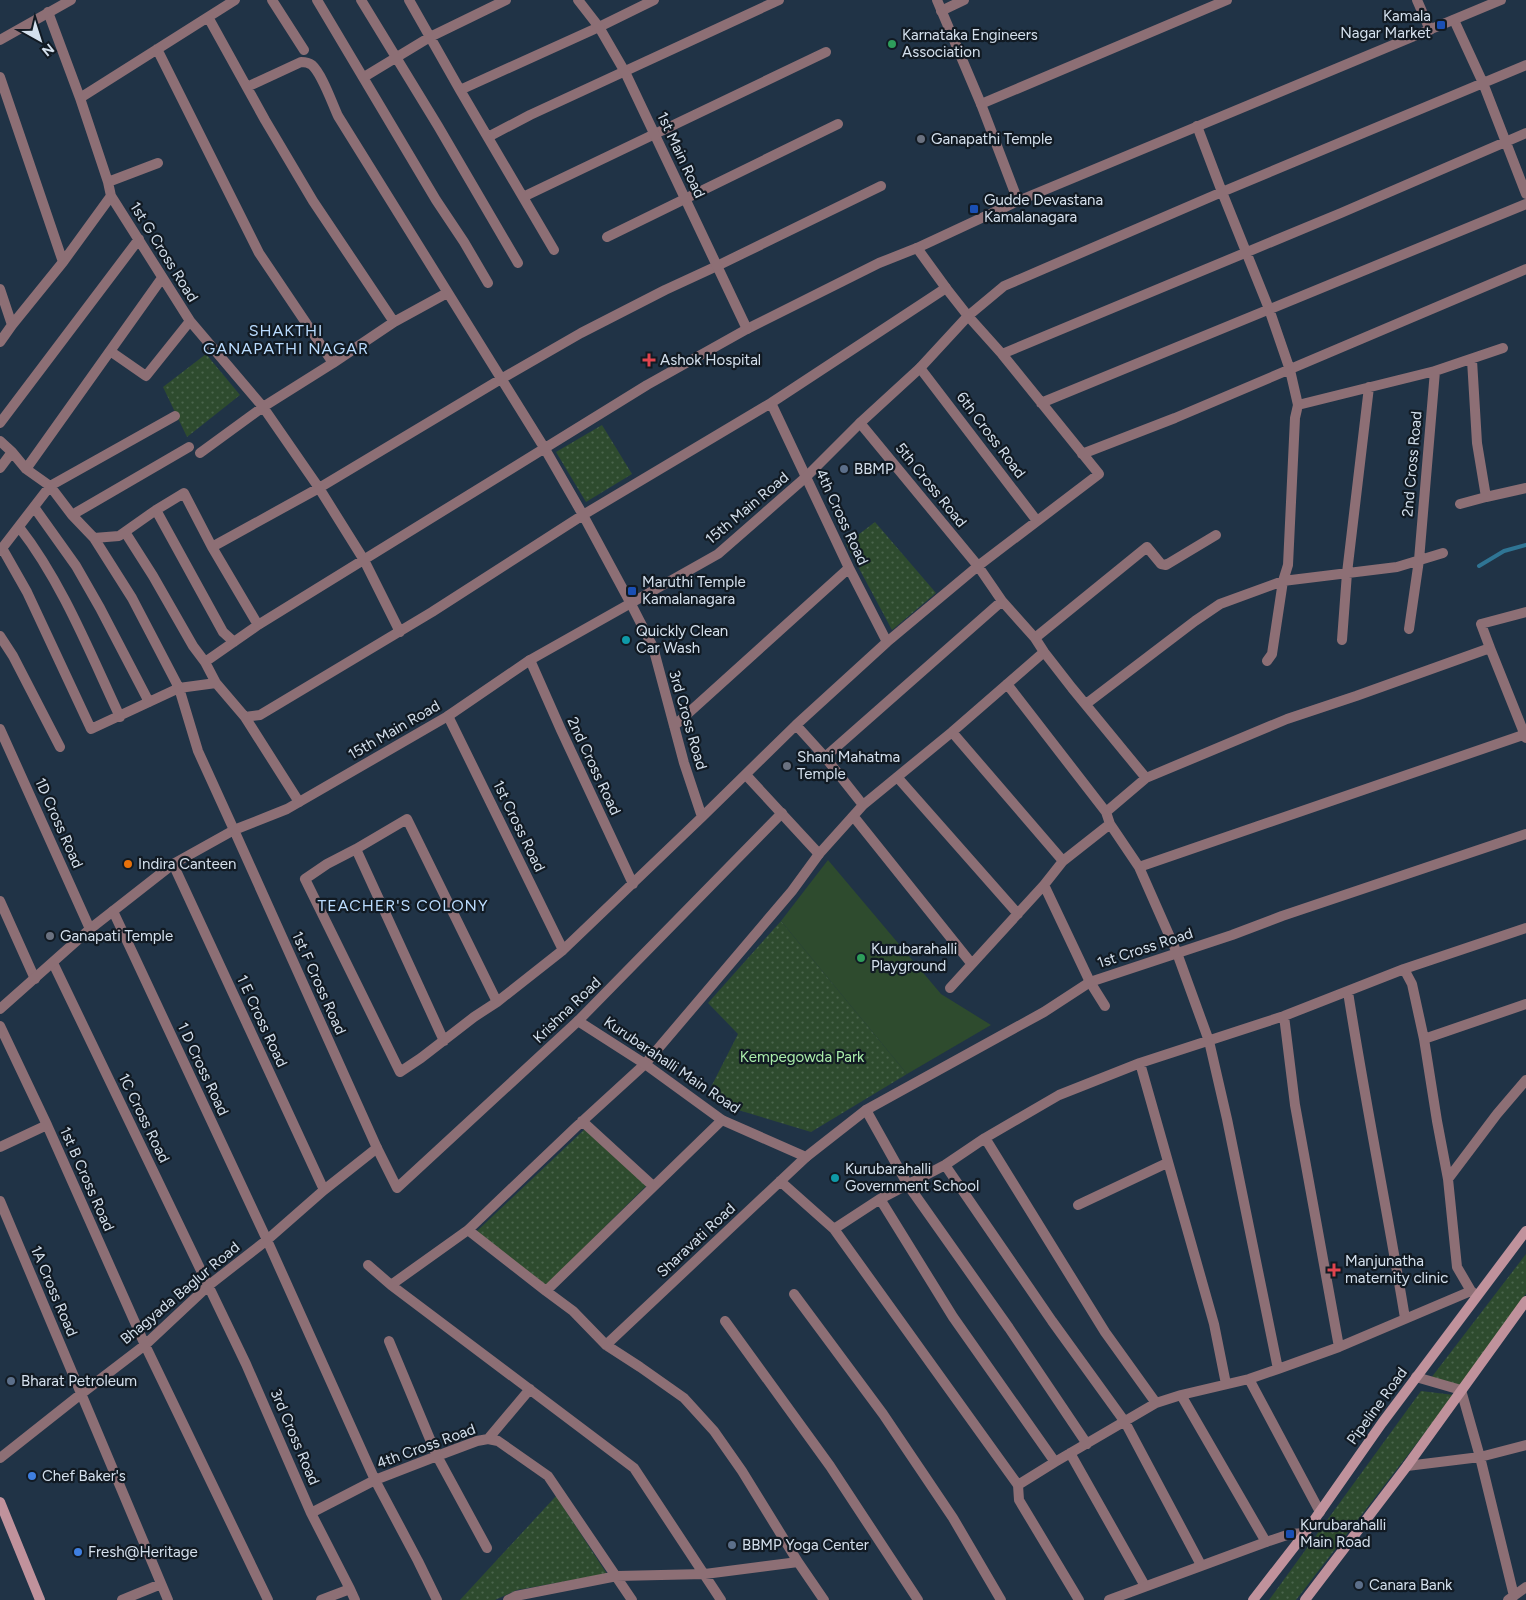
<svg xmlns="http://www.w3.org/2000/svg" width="1526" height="1600" font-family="Figtree,sans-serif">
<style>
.green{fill:url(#green-dots)}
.pitch{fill:#2e4b2e}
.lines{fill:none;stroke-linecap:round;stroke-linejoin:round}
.stream{stroke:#2f7594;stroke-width:4}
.pedestrian{stroke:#8d6f75;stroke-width:10}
.minor{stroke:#8d6f75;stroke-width:10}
.tertiary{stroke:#8d6f75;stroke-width:10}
.secondary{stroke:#c0929c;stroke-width:10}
.transit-dot{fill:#1a4fb4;stroke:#111a23;stroke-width:2}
.leisure-dot{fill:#2e9e5b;stroke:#111a23;stroke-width:2}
.worship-dot{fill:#6b7280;stroke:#111a23;stroke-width:2}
.health-dot{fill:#e0444e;stroke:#111a23;stroke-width:2}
.service-dot{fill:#5c6f8a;stroke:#111a23;stroke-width:2}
.culture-dot{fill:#0f9aa8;stroke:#111a23;stroke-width:2}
.food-dot{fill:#e8710a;stroke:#111a23;stroke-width:2}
.shop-dot{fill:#3f7fe0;stroke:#111a23;stroke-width:2}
.labels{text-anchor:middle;stroke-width:4.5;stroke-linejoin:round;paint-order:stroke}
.poi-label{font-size:15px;fill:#d4e0ed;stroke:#111a23;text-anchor:start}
.street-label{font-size:15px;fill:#d4e0ed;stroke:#111a23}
.park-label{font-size:15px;fill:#aea;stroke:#111a23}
.neighbourhood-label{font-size:16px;letter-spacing:1px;fill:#badcff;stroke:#111a23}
</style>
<defs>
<pattern id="green-dots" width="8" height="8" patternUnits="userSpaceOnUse" patternTransform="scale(1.25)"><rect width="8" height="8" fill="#2e4b2e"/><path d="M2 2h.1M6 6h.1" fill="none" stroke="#4b654d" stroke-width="1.8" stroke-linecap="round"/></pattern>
</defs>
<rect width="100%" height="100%" fill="#203346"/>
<!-- green -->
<path class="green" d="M206,354l34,41 -53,42 -24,-50z
M602,425l30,49 -46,28 -30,-50z
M875,522l61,71 -44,37 -46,-86z
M781,921l126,153 -96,58 -76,-23 -25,-20 28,-55 -30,-31z
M587,1127l61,57 -103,102 -69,-54z
M1526,1254v40l-66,91 -29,-7z
M1421,1391l33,4 -158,205h-27z
M556,1496l51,78 -90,16 -22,10h-35z"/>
<!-- pitch -->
<path class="pitch" d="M828,860l113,134 50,31 -84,49 -126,-153z"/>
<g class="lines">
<!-- stream -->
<path class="stream" d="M1479,566l25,-15 22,-6"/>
<!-- pedestrian -->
<path class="pedestrian" d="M746,775l73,79"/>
<!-- minor -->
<path class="minor" d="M272,0l32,50
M317,0l119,200 28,42 24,41
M361,0l77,126 80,137
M409,0l51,90 94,160
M1417,0l13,30
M941,11l23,-11
M48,12l32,86 28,84 3,14 79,125 73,86 56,81 45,72 36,72
M208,17l57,103 48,81 81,121
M1454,20l29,63 43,111
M157,49l102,204 74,110
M0,77l63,185
M364,77l66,-40 76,-37
M247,87l54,-25c4,0 7,0 11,3 10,9 20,38 26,51l207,333 38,66 48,89 22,43 31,116 18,54
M460,90l139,-63 55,-27
M80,98l155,-98
M981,104l246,-104
M1197,126l25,66 47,117 21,61 8,35 -3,13 -7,147 -5,16 -11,73 -5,7
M488,137l42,-22 249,-115
M108,182l50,-19
M523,197l303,-145
M607,237l231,-113
M0,289l12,36
M0,342l12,-17 51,-63 48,-66
M110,351l36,25 44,-55
M1002,354l339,-141 185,-80
M1472,360l5,83 9,54 40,-9
M920,368l117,153
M771,403l78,165 38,74
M1041,403l485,-199
M1298,405l137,-34 68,-23
M0,423l139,-184
M860,423l118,143 24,35 33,37 9,14 28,36 74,90 141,-59 69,-23 134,-48 36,90
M0,441l12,11 14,17 24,17 22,29 22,23 25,-2 37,-26 28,-17 28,54 46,78
M200,453l63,-46 70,-44 61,-41 53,-29
M1082,454l93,-36 351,-149
M0,468l12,-16
M26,469l136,-191
M1460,504l26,-7
M34,507l42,59 24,42 49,94
M156,510l67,122 11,10
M72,515l117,-68
M19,527c43,55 71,126 101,190
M125,532l28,44 40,70 12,16 11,21 29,34 54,85
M94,538l38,60 47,90 19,63 36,79
M212,547l107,-59 182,-109 80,-46 84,-43 52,-24 164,-80
M2,548l25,44 64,137 88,-41 37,-5
M0,551l50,-65 125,-70
M1409,629l10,-69 16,-189
M0,636l13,20 47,91
M1035,638l112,-91 14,17 5,1 50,-30
M1342,640l5,-67 22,-186
M1490,648l-9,-24 45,-12
M530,660l31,70 72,154
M205,662l53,-37 389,-240 100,-56 132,-66 38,-15
M1007,684l99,128
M1086,704l109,-83 25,-17 63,-23 114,-14 46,-14
M448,716l115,234
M245,717l15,-2 172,-103 151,-97 188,-112 175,-115
M796,725l29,32 38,48
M674,726l175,-158
M0,729l90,200
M952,732l111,129
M825,757l177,-156
M898,778l120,136
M854,817l117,146
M1110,824l29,43 38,86 32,88 18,78 51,250
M356,849l88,192
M173,864l151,326
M1139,867l387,-133
M1044,885l46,97 15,24
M0,901l35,78
M113,911l154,329 108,240 43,81 19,39
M53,963l193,401 65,149 39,76 5,11
M1404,969l8,15 12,55 13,82 11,58 9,88 14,24 5,4
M950,988l94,-103 19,-24 47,-37 -4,-12 40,-34
M1348,992c17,109 39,217 57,326
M497,1002l-90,-183 -51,30 -29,15 -22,15 95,193 21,-14 53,-41 23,-15 66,-52 139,-133 94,-92 91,-83 91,-76 121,-92 -97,-120 -34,-38 36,-30 218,-94 304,-127
M1284,1016l11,89 44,242
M578,1021l204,-208
M0,1026l47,99 98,220 123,255
M1424,1039l102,-35
M1140,1063l74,261 12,60
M866,1110l42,75 101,143 78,116
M582,1121l71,65
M985,1138l120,194 51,71
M0,1147l47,-22
M945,1165l107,156 73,101 76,143
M1448,1179l49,-65 29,-34
M780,1181l54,48 184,256 1,15 60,100
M880,1199l73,118 102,145
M0,1201l168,399
M1078,1205l89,-42
M834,1229l46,-30 65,-34 40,-27 74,-43 81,-32 144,-47 120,-47 122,-41
M468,1230l78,61 27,20 33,34 34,22 44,31 30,33 28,40 56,91
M368,1265l23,20
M546,1291l176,-171
M794,1294l89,120 70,104 48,82
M725,1321l105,145 88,134
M389,1341l48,115 50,92
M606,1345l200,-188
M1416,1377l45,13 19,67 34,139
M1249,1379l71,133
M1181,1395l85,147
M488,1439l42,-50
M1070,1453l75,133
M0,1458l81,-64 64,-49 63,-59 59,-46 57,-50 53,-42
M1407,1466l73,-9 46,-12
M1018,1485l37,-23 101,-59 25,-8 68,-16 29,-10 61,-22 132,-56
M311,1513l64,-33 62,-24 40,-15 11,-2 10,2 50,35 84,124
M122,1600l39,-16
M321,1600l29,-11
M508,1600l8,-4 101,-20 88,-2 93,-12 26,38
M721,1600l-87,-132 -243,-183 77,-55 108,-103 69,-63 147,-173 27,-37 44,-49 89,-73 92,-80
M1508,1600l18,-13"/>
<!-- tertiary -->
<path class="tertiary" d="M578,0l21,27 26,45 122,257
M937,0l44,104 37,97
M0,40l71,-40
M234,830l143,318 20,40 181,-167 67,43 77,56 84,37 60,-47 178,-98 46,-30 142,-47 50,-19 244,-82
M0,1009l90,-80 83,-65 61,-34 53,-21 161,-93 82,-56 188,-106 88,-77 54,-54 60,-55 48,-52 -22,-28 -29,-40 101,-47 483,-201
M1109,1600l157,-58 24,-8 15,-1"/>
<!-- secondary -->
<path class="secondary" d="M0,1502l40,98
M1253,1600l52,-67 77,-110 144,-192
M1305,1600l102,-134 119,-165"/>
</g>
<!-- markers -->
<g class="transit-dot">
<rect x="1436" y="20" width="10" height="10" rx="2.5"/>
<rect x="969" y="204" width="10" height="10" rx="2.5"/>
<rect x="627" y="586" width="10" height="10" rx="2.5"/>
<rect x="1285" y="1529" width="10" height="10" rx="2.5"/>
</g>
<g class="leisure-dot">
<circle cx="892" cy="44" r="5"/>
<circle cx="861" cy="958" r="5"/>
</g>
<g class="worship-dot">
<circle cx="921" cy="139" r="5"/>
<circle cx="787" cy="766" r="5"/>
<circle cx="50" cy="936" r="5"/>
</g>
<g class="health-dot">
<path d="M646.5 352.5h5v5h5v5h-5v5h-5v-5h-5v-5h5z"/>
<path d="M1331.5 1262.5h5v5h5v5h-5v5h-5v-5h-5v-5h5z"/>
</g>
<g class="service-dot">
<circle cx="844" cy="469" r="5"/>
<circle cx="11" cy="1381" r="5"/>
<circle cx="732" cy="1545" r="5"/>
<circle cx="1359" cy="1585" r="5"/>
</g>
<g class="culture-dot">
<circle cx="626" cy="640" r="5"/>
<circle cx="835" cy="1178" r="5"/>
</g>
<circle class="food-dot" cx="128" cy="864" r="5"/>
<g class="shop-dot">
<circle cx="32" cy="1476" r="5"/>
<circle cx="78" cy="1552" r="5"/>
</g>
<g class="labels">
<!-- poi labels -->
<g class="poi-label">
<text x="1431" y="21" text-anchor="end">Kamala<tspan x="1431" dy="17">Nagar Market</tspan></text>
<text x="902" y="40">Karnataka Engineers<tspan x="902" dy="17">Association</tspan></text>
<text x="931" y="144">Ganapathi Temple</text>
<text x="984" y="205">Gudde Devastana<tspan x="984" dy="17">Kamalanagara</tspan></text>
<text x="660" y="365">Ashok Hospital</text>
<text x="854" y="474">BBMP</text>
<text x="642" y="587">Maruthi Temple<tspan x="642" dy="17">Kamalanagara</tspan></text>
<text x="636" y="636">Quickly Clean<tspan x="636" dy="17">Car Wash</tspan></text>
<text x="797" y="762">Shani Mahatma<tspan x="797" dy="17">Temple</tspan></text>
<text x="138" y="869">Indira Canteen</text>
<text x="60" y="941">Ganapati Temple</text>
<text x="871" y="954">Kurubarahalli<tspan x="871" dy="17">Playground</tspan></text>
<text x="845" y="1174">Kurubarahalli<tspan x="845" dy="17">Government School</tspan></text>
<text x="1345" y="1266">Manjunatha<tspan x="1345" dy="17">maternity clinic</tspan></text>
<text x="21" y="1386">Bharat Petroleum</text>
<text x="42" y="1481">Chef Baker's</text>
<text x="1300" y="1530">Kurubarahalli<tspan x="1300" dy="17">Main Road</tspan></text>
<text x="742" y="1550">BBMP Yoga Center</text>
<text x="88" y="1557">Fresh@Heritage</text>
<text x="1369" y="1590">Canara Bank</text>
</g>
<!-- street labels -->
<g class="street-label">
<text transform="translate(681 155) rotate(65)" y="5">1st Main Road</text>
<text transform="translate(164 252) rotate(58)" y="5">1st G Cross Road</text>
<text transform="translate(991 435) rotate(53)" y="5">6th Cross Road</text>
<text transform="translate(1412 464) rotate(-85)" y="5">2nd Cross Road</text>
<text transform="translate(931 485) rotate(51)" y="5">5th Cross Road</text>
<text transform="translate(747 508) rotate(-40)" y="5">15th Main Road</text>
<text transform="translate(842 517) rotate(65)" y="5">4th Cross Road</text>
<text transform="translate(688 720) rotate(74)" y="5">3rd Cross Road</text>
<text transform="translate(394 730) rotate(-30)" y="5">15th Main Road</text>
<text transform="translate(594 766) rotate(65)" y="5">2nd Cross Road</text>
<text transform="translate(59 823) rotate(66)" y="5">1D Cross Road</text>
<text transform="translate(519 826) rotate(64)" y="5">1st Cross Road</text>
<text transform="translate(1145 948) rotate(-18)" y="5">1st Cross Road</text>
<text transform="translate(319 983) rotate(66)" y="5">1st F Cross Road</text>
<text transform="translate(567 1010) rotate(-44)" y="5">Krishna Road</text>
<text transform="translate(262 1021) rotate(65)" y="5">1 E Cross Road</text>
<text transform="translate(672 1065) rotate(34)" y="5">Kurubarahalli Main Road</text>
<text transform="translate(203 1069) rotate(65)" y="5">1 D Cross Road</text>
<text transform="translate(144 1118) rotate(64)" y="5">1C Cross Road</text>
<text transform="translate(87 1179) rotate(66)" y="5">1st B Cross Road</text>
<text transform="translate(696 1240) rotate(-43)" y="5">Sharavati Road</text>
<text transform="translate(54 1291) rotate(67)" y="5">1A Cross Road</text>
<text transform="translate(180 1293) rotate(-40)" y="5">Bhagyada Baglur Road</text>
<text transform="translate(1377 1406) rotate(-54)" y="5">Pipeline Road</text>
<text transform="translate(295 1437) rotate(67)" y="5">3rd Cross Road</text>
<text transform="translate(426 1446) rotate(-20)" y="5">4th Cross Road</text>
</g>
<!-- park labels -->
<g class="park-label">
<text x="802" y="1062">Kempegowda Park</text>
</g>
<!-- neighbourhood labels -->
<g class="neighbourhood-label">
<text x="286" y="336">SHAKTHI<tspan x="286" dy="18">GANAPATHI NAGAR</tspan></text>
<text x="403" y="911">TEACHER'S COLONY</text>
</g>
</g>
<!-- north arrow -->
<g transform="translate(40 40) rotate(141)" stroke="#111a23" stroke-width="4" paint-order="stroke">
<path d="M0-4L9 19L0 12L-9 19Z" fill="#d4e0ed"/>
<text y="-8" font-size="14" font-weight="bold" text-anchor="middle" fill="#d4e0ed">N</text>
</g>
</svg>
